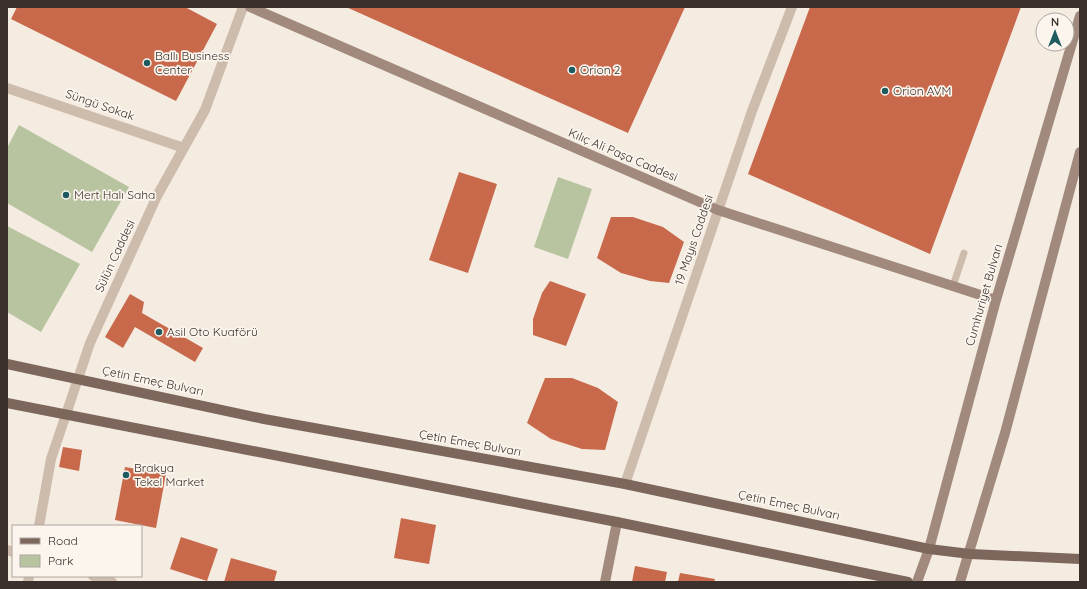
<svg xmlns="http://www.w3.org/2000/svg" width="1087" height="589" font-family="Quicksand,sans-serif">
<style>
.green{fill:#b8c4a0}
.building{fill:#c8694b}
.lines{fill:none;stroke-linecap:round;stroke-linejoin:round}
.lane{stroke:#cdbbac;stroke-width:7}
.street{stroke:#cdbbac;stroke-width:10}
.secondary{stroke:#a18a7d;stroke-width:10}
.primary{stroke:#7d675c;stroke-width:10}
.poi-dot{fill:#1f5a5e;stroke:#fbf5ee;stroke-width:1.5}
.labels{text-anchor:middle;stroke-width:3.5;stroke-linejoin:round;paint-order:stroke}
.poi-label{font-size:12px;fill:#3b302b;stroke:#fbf5ee;text-anchor:start}
.street-label{font-size:12px;fill:#3b302b;stroke:#fbf5ee}
</style>
<rect width="100%" height="100%" fill="#f4ebe1"/>
<!-- green -->
<path class="green" d="M19,125l110,62 -37,65 -85,-49v-55z
M558,177l34,12 -24,70 -34,-12z
M7,226l73,38 -39,68 -34,-20z"/>
<!-- building -->
<path class="building" d="M17,7h168l32,17 -41,77 -165,-82z
M346,7h339l-57,126z
M810,7h211l-91,247 -182,-80z
M459,172l38,12 -29,89 -39,-13z
M611,217h22l30,10 21,15 -15,41 -19,-2 -29,-8 -24,-15z
M550,281l36,13 -20,52 -33,-11v-16l9,-26z
M130,294l14,8 -2,11 61,35 -8,14 -60,-35 -12,21 -18,-11z
M545,378h27l26,10 20,14 -13,48 -23,-1 -31,-10 -24,-16z
M63,447l19,3 -3,21 -20,-4z
M125,467l41,7 -10,54 -41,-8z
M401,518l35,7 -7,39 -35,-6z
M181,537l37,12 -11,32 -37,-12z
M231,558l46,13 -3,11h-50z
M635,566l32,6 -2,10h-33z
M680,573l35,6 -1,3h-36z"/>
<g class="lines">
<!-- lane -->
<path class="lane" d="M953,286l11,-33"/>
<!-- street -->
<path class="street" d="M7,88l177,60
M625,484l127,-373 40,-104
M39,526l12,-67 39,-116 67,-147 48,-86 38,-103
M7,550l6,2
M93,576l19,6
M28,582l1,-6"/>
<!-- secondary -->
<path class="secondary" d="M250,7l468,203 278,90
M605,582l12,-60
M917,582l12,-33 67,-249 84,-284
M960,582l45,-149 75,-281"/>
<!-- primary -->
<path class="primary" d="M7,364l257,55 361,65 304,65 41,5 110,5
M7,403l610,119 291,60"/>
</g>
<!-- markers -->
<g class="poi-dot">
<circle cx="147" cy="63" r="4"/>
<circle cx="572" cy="70" r="4"/>
<circle cx="885" cy="91" r="4"/>
<circle cx="66" cy="195" r="4"/>
<circle cx="159" cy="332" r="4"/>
<circle cx="126" cy="475" r="4"/>
</g>
<g class="labels">
<!-- poi labels -->
<g class="poi-label">
<text x="155" y="60">Ballı Business<tspan x="155" dy="14">Center</tspan></text>
<text x="580" y="74">Orion 2</text>
<text x="893" y="95">Orion AVM</text>
<text x="74" y="199">Mert Halı Saha</text>
<text x="167" y="336">Asil Oto Kuaförü</text>
<text x="134" y="472">Brakya<tspan x="134" dy="14">Tekel Market</tspan></text>
</g>
<!-- street labels -->
<g class="street-label">
<text transform="translate(100 105) rotate(19)" y="4">Süngü Sokak</text>
<text transform="translate(623 155) rotate(23)" y="4">Kılıç Ali Paşa Caddesi</text>
<text transform="translate(694 240) rotate(-71)" y="4">19 Mayıs Caddesi</text>
<text transform="translate(115 256) rotate(-65)" y="4">Sülün Caddesi</text>
<text transform="translate(984 295) rotate(-74)" y="4">Cumhuriyet Bulvarı</text>
<text transform="translate(153 381) rotate(12)" y="4">Çetin Emeç Bulvarı</text>
<text transform="translate(470 443) rotate(10)" y="4">Çetin Emeç Bulvarı</text>
<text transform="translate(789 505) rotate(12)" y="4">Çetin Emeç Bulvarı</text>
</g>
</g>
<!-- border -->
<rect width="1087" height="589" fill="none" stroke="#3b302b" stroke-width="16"/>
<!-- legend -->
<rect x="12" y="525" width="130" height="52" fill="#fbf5ee" stroke="#aea6a0"/>
<rect x="20" y="538" width="20" height="6" fill="#7d675c" stroke="#aea6a0"/>
<text x="48" y="545" font-size="12" fill="#3b302b">Road</text>
<rect x="20" y="555" width="20" height="12" fill="#b8c4a0" stroke="#aea6a0"/>
<text x="48" y="565" font-size="12" fill="#3b302b">Park</text>
<!-- north arrow -->
<g transform="translate(1055 32)"><circle r="19" fill="#fbf5ee" stroke="#aea6a0"/>
<path d="M0-3L7 15L0 10L-7 15Z" fill="#1f5a5e"/>
<text y="-6" font-size="11" font-weight="bold" text-anchor="middle" fill="#3b302b">N</text>
</g>
</svg>
